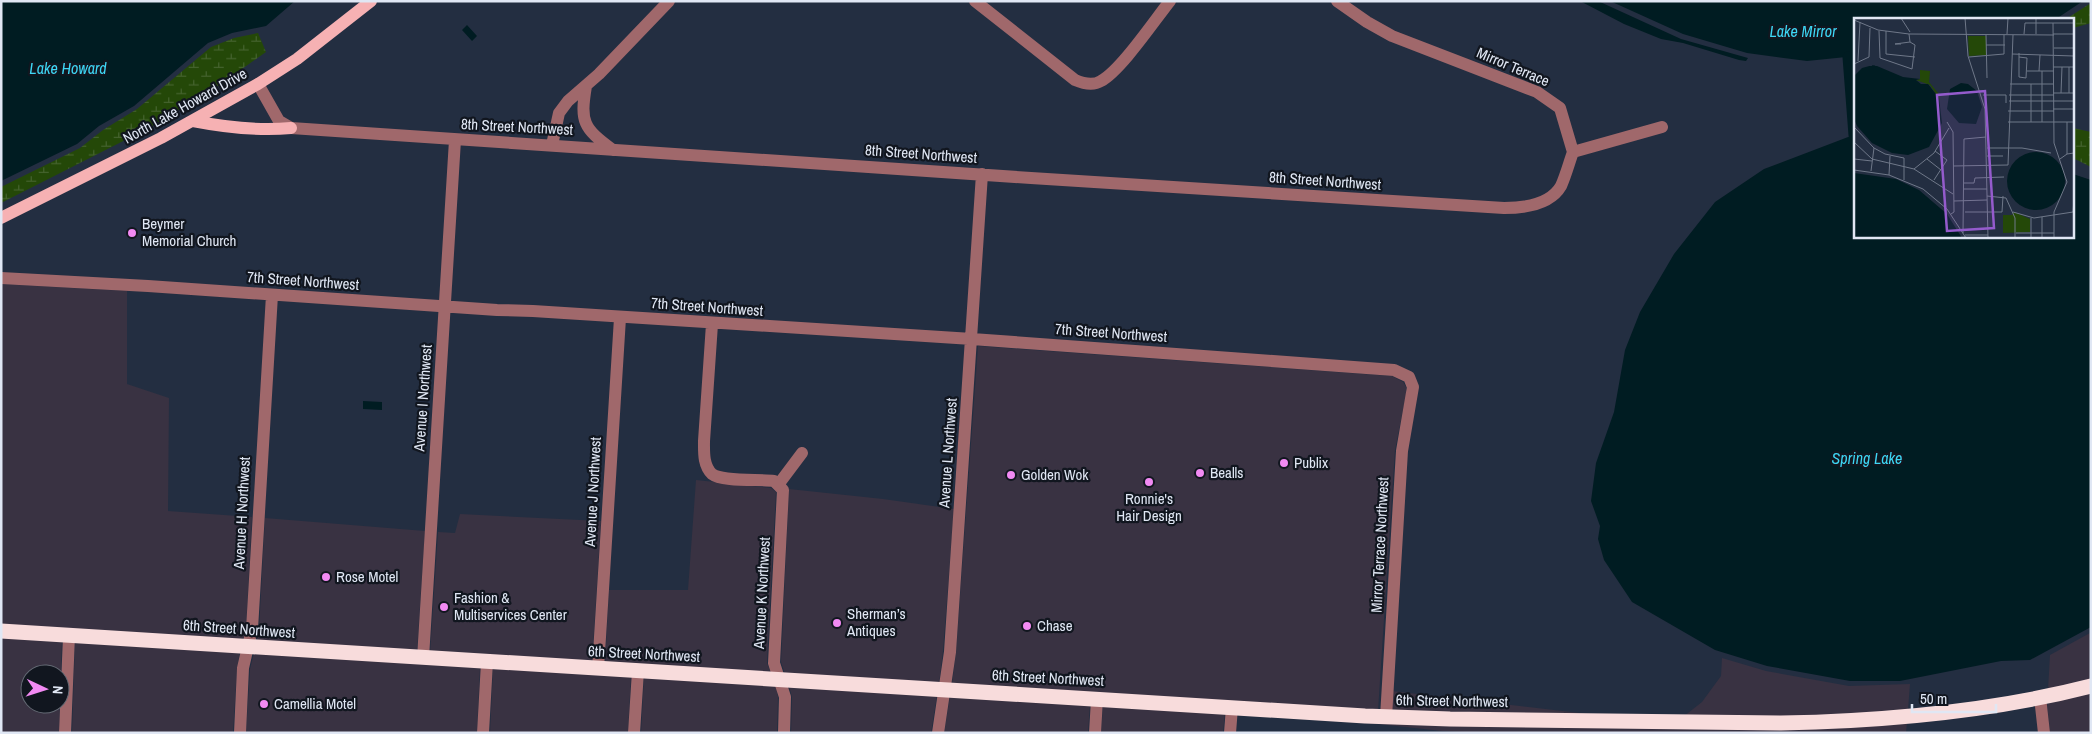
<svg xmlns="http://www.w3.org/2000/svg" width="2092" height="734" font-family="'Archivo Narrow',sans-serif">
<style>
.commercial{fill:#393242}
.wetland{fill:url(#wetland-marsh)}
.water{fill:#001c22}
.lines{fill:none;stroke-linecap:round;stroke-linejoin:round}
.canal{stroke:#001c22;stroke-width:11}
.minor{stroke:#a0686b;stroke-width:12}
.major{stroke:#f6b1b3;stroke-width:12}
.highway{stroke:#f8dcdc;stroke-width:15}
.poi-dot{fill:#f28af3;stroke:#11161f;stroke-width:2}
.labels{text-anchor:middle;stroke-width:4.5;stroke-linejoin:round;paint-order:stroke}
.street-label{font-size:15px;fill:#e0e7f4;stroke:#11161f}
.poi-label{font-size:15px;fill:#e0e7f4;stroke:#11161f;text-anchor:start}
.water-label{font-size:16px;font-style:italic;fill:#3ed7f5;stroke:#11161f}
.inset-road{fill:none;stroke:#6f7889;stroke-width:1}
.view{fill:#945bcc;fill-opacity:0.15;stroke:#945bcc;stroke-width:2.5}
.inset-edge{fill:none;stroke:#e0e7f4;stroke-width:2.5}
</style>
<defs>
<pattern id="wetland-marsh" width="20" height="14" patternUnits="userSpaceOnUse" patternTransform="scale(1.25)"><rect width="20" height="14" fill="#244808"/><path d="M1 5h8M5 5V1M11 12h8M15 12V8" fill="none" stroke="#44622d"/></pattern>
</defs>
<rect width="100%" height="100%" fill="#232e41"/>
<!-- commercial -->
<path class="commercial" d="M1,284l126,7v93l42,14 -1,113 84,6 -6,112 -3,12 -242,-15z
M978,346l414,30 11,6 3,5v8l-11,55 -17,261 -426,-27 4,-32z
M696,480l75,8 5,4 -9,171 4,10 -166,-10 4,-73h79z
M789,489l94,10 71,10 -11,142 -4,33 -154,-10 -4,-12z
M460,514l141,7 -9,142 -162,-10 8,-121 17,1z
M265,518l160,13 -8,121 -161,-10 3,-12z
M2090,633l1,47 -43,10 2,-35z
M1,637l61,4 -2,56v-23h-30v30h30l-1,29h-58z
M75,642l165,10 -3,16 -4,65h-161z
M254,653l226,14 -3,66h-231l4,-64z
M1722,658l44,13 83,15 61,-2 -2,26 -86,7h-139l19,-15 19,-26z
M493,668l138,8 -3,57h-138z
M644,677l132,8 2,12 -1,36h-136z
M789,686l148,9 -6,38h-140l1,-36z
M1392,691l205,24 -206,-4z
M2091,692v41h-41l-3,-29z
M950,696l140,8 -2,29h-144z
M1103,705l122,7 -2,21h-122z
M1332,719l575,3 -1,11h-421l-43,-2z"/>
<!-- wetland -->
<path class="wetland" d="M2091,3v20l-18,5v-9h-7z
M258,33l8,19 -51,36 -66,40 -148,75v-16l79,-39 23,-18 34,-21 74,-62 23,-9z
M2073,128l18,4v35l-18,-9z"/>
<!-- water -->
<path class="water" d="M1,1h294l-29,25 -34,7 -24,10 -74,63 -35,20 -22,18 -76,37z
M1580,1h18l83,38 67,19 -2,3 -7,-1 -56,-17 -22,-4 -37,-15z
M1610,1h473l-27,18h-200v37l-49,5 -60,-8 -64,-19z
M467,25l10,11 -5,5 -10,-11z
M1856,134v102h217v-62l18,6v447l-61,33 -29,1 -101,20h-50l-83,-15 -52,-16 -83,-48 -28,-42 -6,-21 2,-13 -9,-25 5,-38 18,-51 11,-62 15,-38 34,-58 41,-52 49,-33z
M363,401l19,1v8l-19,-1z"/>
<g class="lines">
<!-- canal -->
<path class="canal" d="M1848,57l6,78"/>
<!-- minor -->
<path class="minor" d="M975,1l100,79c7,3 18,6 26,1 20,-11 53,-60 69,-80
M1337,1l30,21 25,14 145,56 23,16 13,44
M258,84l21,37 12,7 740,50 473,30c19,0 46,-3 57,-22 5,-11 8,-23 12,-34
M586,86c-6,36 -3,42 27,64
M552,145l7,-32 9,-12 31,-27 70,-73
M1573,152l89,-25
M1,278l147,8 349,24 36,1 439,28 422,31 15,7 4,10 -11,64 -16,266
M712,324l-8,117c0,11 -1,24 8,33 10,8 48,5 62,7l9,9 -9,173 11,34 -1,36
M778,485l24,-32
M423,658l32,-518
M598,669l22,-351
M2040,697l4,36
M65,733l4,-97
M240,733l3,-65 9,-39 20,-334
M483,733l4,-71
M634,733l4,-62
M938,733l12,-81 32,-478
M1095,733l2,-34
M1230,733l2,-26"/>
<!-- major -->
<path class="major" d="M193,121c31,6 66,10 98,7
M1,218l160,-80 97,-54 39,-25 74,-58"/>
<!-- highway -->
<path class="highway" d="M1,631l1364,85 85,3 331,4c104,-2 209,-11 310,-37"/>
</g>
<!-- markers -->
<g class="poi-dot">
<circle cx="132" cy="233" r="5"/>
<circle cx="1284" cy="463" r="5"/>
<circle cx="1200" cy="473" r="5"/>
<circle cx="1011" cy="475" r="5"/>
<circle cx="1149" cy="482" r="5"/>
<circle cx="326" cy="577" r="5"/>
<circle cx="444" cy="607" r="5"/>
<circle cx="837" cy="623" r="5"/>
<circle cx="1027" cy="626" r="5"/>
<circle cx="264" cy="704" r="5"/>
</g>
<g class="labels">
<!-- street labels -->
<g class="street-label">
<text transform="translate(1513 67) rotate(23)" y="5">Mirror Terrace</text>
<text transform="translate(185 106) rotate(-29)" y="5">North Lake Howard Drive</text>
<text transform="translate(517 127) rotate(3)" y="5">8th Street Northwest</text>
<text transform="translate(921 154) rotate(4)" y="5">8th Street Northwest</text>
<text transform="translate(1325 181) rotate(4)" y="5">8th Street Northwest</text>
<text transform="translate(303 281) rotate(4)" y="5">7th Street Northwest</text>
<text transform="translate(707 307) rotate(4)" y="5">7th Street Northwest</text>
<text transform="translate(1111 333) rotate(4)" y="5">7th Street Northwest</text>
<text transform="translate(423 398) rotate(-86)" y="5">Avenue I Northwest</text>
<text transform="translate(948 453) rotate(-86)" y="5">Avenue L Northwest</text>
<text transform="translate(593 492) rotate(-87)" y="5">Avenue J Northwest</text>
<text transform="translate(242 513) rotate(-87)" y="5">Avenue H Northwest</text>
<text transform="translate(1380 545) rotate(-87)" y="5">Mirror Terrace Northwest</text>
<text transform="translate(762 593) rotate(-87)" y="5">Avenue K Northwest</text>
<text transform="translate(239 629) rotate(4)" y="5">6th Street Northwest</text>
<text transform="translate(644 654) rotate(3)" y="5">6th Street Northwest</text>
<text transform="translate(1048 678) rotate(3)" y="5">6th Street Northwest</text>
<text transform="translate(1452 701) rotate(1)" y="5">6th Street Northwest</text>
</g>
<!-- poi labels -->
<g class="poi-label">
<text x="142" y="229">Beymer<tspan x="142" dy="17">Memorial Church</tspan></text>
<text x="1294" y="468">Publix</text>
<text x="1210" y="478">Bealls</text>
<text x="1021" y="480">Golden Wok</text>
<text x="1149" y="504" text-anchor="middle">Ronnie's<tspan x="1149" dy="17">Hair Design</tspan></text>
<text x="336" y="582">Rose Motel</text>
<text x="454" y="603">Fashion &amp;<tspan x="454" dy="17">Multiservices Center</tspan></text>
<text x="847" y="619">Sherman’s<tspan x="847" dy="17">Antiques</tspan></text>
<text x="1037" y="631">Chase</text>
<text x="274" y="709">Camellia Motel</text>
</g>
<!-- water labels -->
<g class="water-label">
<text x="1803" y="37">Lake Mirror</text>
<text x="68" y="74">Lake Howard</text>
<text x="1867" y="464">Spring Lake</text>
</g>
</g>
<!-- overview -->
<g transform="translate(1854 18)">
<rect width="220" height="220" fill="#232e41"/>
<path d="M66,52l10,1 -1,11 9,11 2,7 -10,-15 -14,-5 4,-1z" fill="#244808"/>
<path d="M114,18h18v19l-17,1zM160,194l16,7v13l-27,1v-18h9z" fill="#244808"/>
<path d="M19,47h3l-8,1h9l26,11 17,2 -4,1 5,4h7l11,14 3,25 -13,24 -21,8 -16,-2 -20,-10 -15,-17 -3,-7v-43l8,-8zM107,65l7,1 9,7 5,16 -6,17 -17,-1 -12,-14 3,-20zM153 163a29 29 0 1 1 58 0a29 29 0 1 1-58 0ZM0,155l42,6 23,11 28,24 15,24h-108z" fill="#001c22"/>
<path class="inset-road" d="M47,0l9,14M111,0l3,38 17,53 3,129M0,2l24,10 31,4 145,1M199,5l1,120 13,39 -13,30v26M25,13l1,27 32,11 3,-24 -5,-3 -1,-8M32,13v23l29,3M153,16l1,-16M170,16l1,-11h49M182,16v-16M199,16h21M132,17l1,43M47,26h-6l15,-2M132,27h19M200,30h20M165,35v24l7,1 1,-20 -8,-1M158,36l62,2M15,39l1,-29M115,39l35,-3v-19M4,43l2,-39M0,46l15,-7M199,49h21M215,49v26M173,53h27M185,53l1,-16M188,53v29M156,66h44M177,66v38M199,75h21M207,75l1,-26M129,77h23v8M155,77h45M188,82v22M155,83h65M199,91h21M154,93h46M93,104l6,10 1,80 -3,2M154,104h66M213,104v32M0,109l20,21 11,6 19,4v22M0,124l18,17 42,10 39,25M133,130h35l29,5M133,138h16M0,141l18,2M73,141l14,11M206,141l7,-5 7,-1M99,148l55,-1 5,-130M60,151l20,-16 15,-25M0,152l35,5 34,14 24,20 19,29M17,153l3,-23M35,157l1,-19M80,162l13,-20 -12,-9M110,165h10l1,-5 29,-1M110,171h23M133,178l19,2 9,20v20M100,183l33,-1M111,194h37l1,-16M159,194l21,6 39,-6 1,-13M188,199v21M177,200v20M109,215l1,-94 22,-2M162,215h38M111,217h23"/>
<path class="view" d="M131,73l9,137 -47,3 -10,-136z"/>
<rect width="220" height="220" class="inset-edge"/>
</g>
<!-- border -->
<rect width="2092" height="734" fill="none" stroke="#e0e7f4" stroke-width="5"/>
<!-- north arrow -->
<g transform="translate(45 689) rotate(94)"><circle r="24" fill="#11161f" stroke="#646a74"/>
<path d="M0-4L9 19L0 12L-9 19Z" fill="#f28af3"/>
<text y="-8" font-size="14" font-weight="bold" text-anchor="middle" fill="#e0e7f4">N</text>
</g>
<!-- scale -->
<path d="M1912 704v8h84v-8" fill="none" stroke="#e0e7f4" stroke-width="2.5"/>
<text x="1920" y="704" font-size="15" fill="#e0e7f4" stroke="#11161f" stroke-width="4" paint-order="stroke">50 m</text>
</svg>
